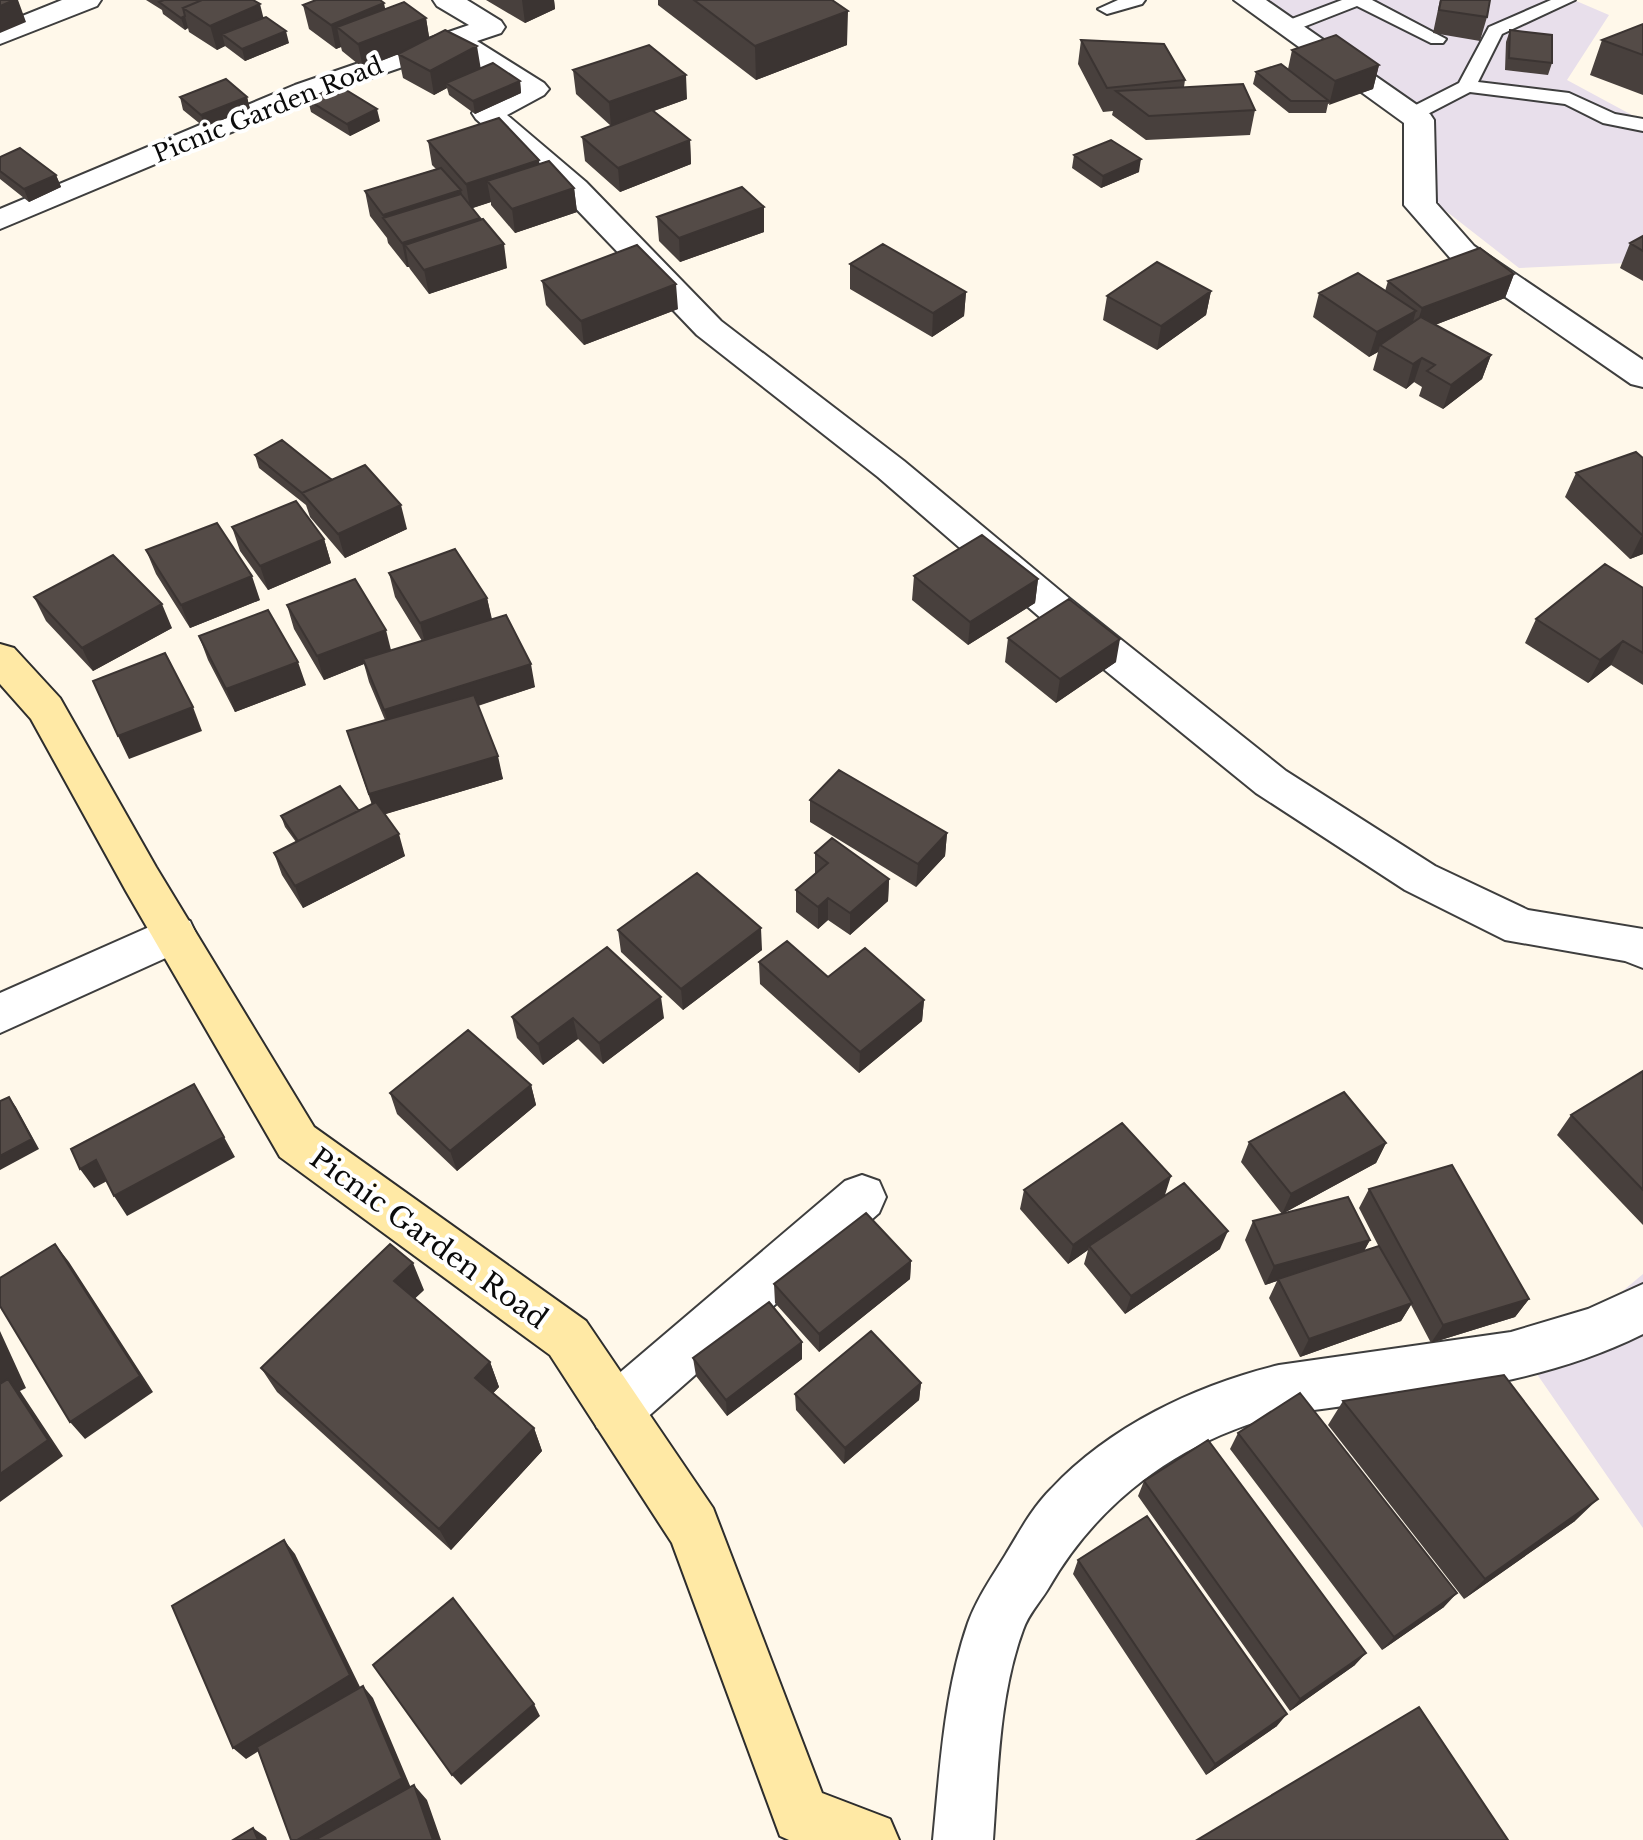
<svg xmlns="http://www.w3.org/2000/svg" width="1643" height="1840" font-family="'Libre Baskerville',serif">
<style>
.industrial{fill:#e8dfeb}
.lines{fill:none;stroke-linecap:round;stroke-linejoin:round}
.lane-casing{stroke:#3e3e3e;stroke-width:4}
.street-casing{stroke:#3e3e3e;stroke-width:4}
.secondary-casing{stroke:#2d2d2d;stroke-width:4}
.lane{fill:#fff;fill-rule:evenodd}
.street{fill:#fff;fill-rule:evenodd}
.secondary{fill:#ffe9a5;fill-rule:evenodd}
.wall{fill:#48403d}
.shaded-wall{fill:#3b3432}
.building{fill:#544b47;stroke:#3b3432;stroke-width:2}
.labels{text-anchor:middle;stroke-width:8;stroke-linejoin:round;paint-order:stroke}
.far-street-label{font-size:24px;fill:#0b0b0b;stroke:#fff}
.street-label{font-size:28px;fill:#0b0b0b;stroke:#fff}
</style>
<rect width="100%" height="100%" fill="#fff8ea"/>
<!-- industrial -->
<path class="industrial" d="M1265,0h309l35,15 -42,65 76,41v131l-16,11 -108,5 -86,-67 3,-79z
M1643,1274v254l-122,-177 78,-40z"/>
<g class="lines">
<defs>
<path id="lane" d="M1118,0h27l-3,4 -35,10 -9,-5z
M1342,0h30l74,39 -3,4h-12l-74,-37 -64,25 -6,1 -9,-5 3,-4z
M1551,0h24l-73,34 -24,48 91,11 46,21 28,5v12l-40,-8 -38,-19 -95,-12 -52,27h-14l-2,-4 2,-4 55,-28 30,-56z"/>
<path id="street" d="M62,0h39l-4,6 -97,38v-19z
M433,0h34l34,21 4,6 -4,6 -24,8 67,42 5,6 -5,6 -37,20 79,67 135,139 183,140 166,138 216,172 149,95 93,44 115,19v39l-18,-7 -120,-21 -100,-50 -149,-97 -214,-174 -164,-142 -181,-142 -133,-139 -88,-77 -4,-6 4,-6 37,-19 -61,-38 -137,47 -315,132v-20l295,-124 174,-60 -32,-19z
M1234,0h32l164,114 4,6 2,83 38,43 169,114v27l-12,-3 -179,-124 -48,-55v-82z
M174,916l16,5 6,13 -6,13 -190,86v-40z
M862,1175l17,6 7,16 -7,16 -244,215 -19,7 -19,-7 -7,-18 7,-18 248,-211z
M1643,1284v50c-114,57 -240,62 -364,81 -99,26 -180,85 -231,174 -8,13 -20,26 -25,41 -24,65 -25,142 -30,210h-60c7,-72 11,-148 35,-217 9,-25 24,-46 38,-69 14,-23 26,-46 45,-65 59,-63 145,-104 228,-124l232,-33 77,-23z"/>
<path id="secondary" d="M0,644l14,4 46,50 96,169 158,260 272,194 127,187 109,285 68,26 9,21h-110l-9,-4 -108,-293 -122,-188 -270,-198 -154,-266 -95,-172 -31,-35z"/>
</defs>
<!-- lane casing -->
<use href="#lane" class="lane-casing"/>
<!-- street casing -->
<use href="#street" class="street-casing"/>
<!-- secondary casing -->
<use href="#secondary" class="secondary-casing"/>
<!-- lane -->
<use href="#lane" class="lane"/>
<!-- street -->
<use href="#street" class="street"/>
<!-- secondary -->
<use href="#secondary" class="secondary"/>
</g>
<!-- wall -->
<path class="wall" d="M146,0h107l10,18 26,25 -44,18 -20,-15 -8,4 -28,-18 -1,-4 -3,2 -22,-16 -1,-4z
M486,0h68l1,9 -30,14z
M658,0h174l15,45 -91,35 -98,-75z
M1440,0h50l-3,17 -7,24 -47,-8z
M303,5l82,4 41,9 3,20 52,30 39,13 1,12 -46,21 -26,-19 -2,-7 -13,7 -31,-17 -5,-24 -35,14 -21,-17 -1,-4 -5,2 -27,-20z
M1643,24v71l-53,-20 12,-35z
M1510,30l42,33 -4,12 -43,-5 1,-28z
M1081,40l104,40 -1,7 71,23 -5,25 -104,5 -34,-25 1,-4 -10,1 -25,-48z
M1292,50l87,15 -6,24 -45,15 -2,9h-37l-36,-29 3,-12 32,-3z
M573,70l114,29 -33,12 36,29 1,24 -71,28 -35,-31 -3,-24 29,-11 -35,-32z
M180,97h67l3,12 -46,18 -21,-17z
M308,100l72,21 -30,15 -39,-24z
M428,141l111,23 35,24 3,24 -62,21 -24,-28v-3l-19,6 8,10 27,50 -78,26 -19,-25 -1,-2h-2l-19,-24 -1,-5 -17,-22 -5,-25 71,-22 -4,-4z
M1074,155l65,17 -38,16 -29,-20z
M0,157l56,18 5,12 -32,15 -29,-23z
M764,207v25l-84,30 -21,-21 -2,-24z
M1643,236v45l-23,-13 10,-25z
M850,264l116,28 -2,24 -32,21 -82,-48z
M1514,274l-9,24 -70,27 56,30 -9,24 -39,30 -24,-13 3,-9 -8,-5 -8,7 -33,-19 5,-18 -9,5 -56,-40 6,-24 66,-2 3,-10z
M542,281l136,28 -94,36 -38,-40z
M1211,291l-5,24 -49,35 -54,-30 4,-24z
M1636,452l7,102 -13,5 -65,-62 11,-24z
M255,455l77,25 75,49 -62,29 -35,-41 -4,-12 -47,-37z
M232,527l92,12 7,24 -63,27 -28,-39z
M146,550l114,50 -70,28 -34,-54z
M389,573l98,25 5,21 43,68 -57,19 25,73 -118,35 20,42 -102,52 -21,-33 -8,-22 22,-11 -11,-15 -4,-11 78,-5 13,-6 -25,-74 38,-11 -16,-38 -5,-18 -40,16 -30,-51 -7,-24 104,45 31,-9 -27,-44z
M914,576l124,3 -3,24 -67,42 -56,-45z
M1643,588v97l-32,-20 -23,18 -63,-40 11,-24z
M34,597l138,31 -79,43 -47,-50z
M199,636l107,49 -71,27 -27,-52z
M1008,638l108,24 -60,41 -51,-41z
M810,800l137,33 -2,23 -29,31 -106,-65z
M815,853l74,26 -1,22 -38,34 -22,-15 -10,9 -22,-17v-22l19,-16z
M618,930l144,20 -79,60 -62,-58z
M759,962l69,15 96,23 -2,21 -63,52 -99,-89z
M512,1017l152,1 -61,46 -25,-25 -35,26 -26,-27z
M1643,1071v154l-86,-90 14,-20z
M531,1085l5,20 -79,66 -60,-57 -7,-21z
M1249,1142l137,1 -10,20 -94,51 -41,-52z
M1369,1189l160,110 -14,18 -84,26 -20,-38 -10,16 -101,36 -31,-59 8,-17 -12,4 -20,-45 8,-19 117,19 -7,12 17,-3 -21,-41z
M1024,1190l141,5 55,54 -95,65 -41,-50 4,-14 -20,14 -48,-55z
M911,1261l-1,18 -91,73 -44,-49 -1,-19z
M424,1290l-9,8 75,64 9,25 -6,6 41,35 8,23 -91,99 -174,-158 -16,-24z
M693,1358l109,1 -75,57 -31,-40z
M921,1383l-2,17 -75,64 -48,-54 -1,-16z
M1343,1401l232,120 -111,78 -136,-174z
M1238,1433l206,174 -62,43 -152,-201z
M1144,1481l211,184 -65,46 -152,-215z
M1078,1560l199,166 -71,49 -133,-201z"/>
<!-- shaded-wall -->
<path class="shaded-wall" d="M14,0h4l8,22 -26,11v-27z
M522,0h32l1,9 -30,14z
M384,3l5,24h-52l4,20 -5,2 -5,-24z
M260,4l6,24 -44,6 3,12 -8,4 -7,-24z
M848,11l-1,34 -91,35 -1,-34z
M185,16l3,12 -3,2 -4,-12z
M426,18l4,24 -67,26 -5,-24z
M286,31l3,12 -44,18 -3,-12z
M477,46l4,24 -35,13 1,5 -13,7 -4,-24z
M1379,65l-6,24 -44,16 6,-24z
M686,75l1,24 -76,27 -2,-24z
M520,81l1,12 -46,21 -2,-13z
M247,97l3,12 -46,18 -3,-12z
M377,109l3,12 -30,15 -3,-12z
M690,140l1,24 -71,28 -2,-24z
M1141,159l-2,13 -38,16 2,-12z
M539,160l3,25 -55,-4 4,21 -21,7 -4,-25z
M56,175l5,12 -32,15 -5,-13z
M574,188l3,24 -62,21 -3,-24z
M461,190l4,25 -81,5 -1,-5z
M764,207v25l-84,30 -1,-24z
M480,218l4,24 -79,3 4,22h-2l-5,-24z
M504,244l3,24 -78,26 -5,-24z
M1514,274l-9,24 -91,35 8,-25z
M676,284l2,25 -94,36 -3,-24z
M1211,291l-5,24 -49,35 4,-24z
M966,292l-2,24 -32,21 1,-24z
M1416,311l-7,25 -29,9 -2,7 -9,5 8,-25z
M1491,355l-9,24 -39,30 8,-24z
M1422,358l-8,24 -8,7 7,-25z
M401,505l6,24 -62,29 -7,-24z
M1643,534v20l-13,5 12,-24z
M324,539l7,24 -63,27 -8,-24z
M252,576l8,24 -70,28 -9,-23z
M1038,579l-3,24 -67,42 2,-23z
M487,598l5,24 -66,25 -6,-24z
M162,604l10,24 -79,43 -11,-23z
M386,630l6,24 -29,5 1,5 -40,16 -7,-24z
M1120,639l-4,23 -60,41 4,-24z
M1623,641l-12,24 -23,18 12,-23z
M298,662l8,23 -71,27 -9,-23z
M531,664l4,23 -144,46 -7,-23z
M193,707l9,24 -73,28 -11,-23z
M498,756l5,23 -127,38 -7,-23z
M947,833l-2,23 -29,31 2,-23z
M399,834l6,22 -102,52 -8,-22z
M889,879l-1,22 -38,34v-22z
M828,898v22l-10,9v-22z
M761,928l1,22 -79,60 -2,-21z
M661,997l3,21 -61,46 -4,-21z
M924,1000l-2,21 -63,52 1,-21z
M573,1018l5,21 -35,26 -5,-21z
M531,1085l5,20 -79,66 -7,-20z
M9,1097l7,10 23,42 -39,21v-14z
M224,1137l11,20 -108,59 -13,-20z
M1386,1143l-10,20 -94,51 9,-20z
M96,1160l13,20 -15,8 -14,-19z
M1171,1176l-6,19 -76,51 -1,4 -20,14 5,-19z
M1228,1231l-8,18 -95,65 6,-18z
M1370,1240l-10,19 -82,20 -1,2 -12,4 9,-19z
M55,1244l14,18 84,130 -68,47 -15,-17z
M911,1261l-1,18 -91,73v-18z
M413,1263l11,27 -18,17 -12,-26z
M1529,1299l-14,18 -84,26 12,-18z
M1412,1303l-11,18 -101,36 9,-18z
M0,1331l26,57 -6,3 43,65 -63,46z
M802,1342v17l-75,57 -1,-16z
M490,1362l9,25 -14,15 -10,-24z
M921,1383l-2,17 -75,64 1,-16z
M534,1428l8,23 -91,99 -12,-21z
M1598,1499l-23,22 -111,78 21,-20z
M284,1540l11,14 65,133 -114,72 -13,-11z
M1457,1593l-13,14 -62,43 12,-13z
M1366,1653l-11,12 -65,46 10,-12z
M363,1686l10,12 38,90 -87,52h-27z
M534,1704l6,12 -79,69 -9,-10z
M1287,1714l-10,12 -71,49 9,-11z
M414,1785l13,15 14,40h-8z
M253,1828l13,9 1,3h-9z"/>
<!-- building -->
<path class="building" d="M0,0h14l-14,6z
M164,0h38l-19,8 2,8 -4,2 -22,-16z
M202,0h51l7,4 -50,22 -27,-18z
M316,0h64l4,3 -53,22 -28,-20z
M694,0h138l16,11 -93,35z
M1441,0h49l-3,17 -48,-7z
M404,2l22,16 -68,26 -21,-17z
M266,17l20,14 -44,18 -20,-15z
M1643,24v31l-41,-15z
M445,30l32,16 -47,25 -32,-17z
M1510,30l42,5v28l-43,-5z
M1336,35l43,30 -44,16 -43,-31z
M1081,40l83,4 21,36 -78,8z
M649,45l37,30 -77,27 -36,-32z
M493,63l27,18 -47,20 -27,-18z
M1281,64l48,37h-38l-35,-29z
M226,79l21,18 -46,18 -21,-18z
M1243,84l12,26 -106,6 -33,-25z
M338,85l39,24 -30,15 -39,-24z
M652,110l38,30 -72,28 -36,-31z
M499,118l40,42 -73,24 -38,-43z
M1111,140l30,19 -38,17 -29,-21z
M20,148l36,27 -32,14 -24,-18v-14z
M549,161l25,27 -62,21 -25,-28z
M441,168l20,22 -78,25 -18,-24z
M742,187l22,20 -85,31 -22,-21z
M461,194l19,24 -78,25 -19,-25z
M483,219l21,25 -80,26 -19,-25z
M1643,236v15l-13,-8z
M883,244l83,48 -33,21 -83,-49z
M637,245l39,39 -95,37 -39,-40z
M1480,248l34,26 -92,34 -34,-27z
M1157,262l54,29 -50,35 -54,-30z
M1358,273l58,38 -39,21 -58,-39z
M1421,317l70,38 -40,30 -24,-14 8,-6 -13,-7 -9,6 -33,-19z
M282,440l50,40 -30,13 -47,-38z
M1636,452l7,6v76l-1,1 -66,-62z
M365,465l36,40 -63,29 -36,-41z
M296,501l28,38 -64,27 -28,-39z
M217,523l35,53 -71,29 -35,-55z
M982,535l56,44 -68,43 -56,-46z
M455,549l32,49 -67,25 -31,-50z
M113,555l49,49 -80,44 -48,-51z
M1605,564l38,24v65l-20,-12 -23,19 -64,-41z
M355,579l31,51 -69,26 -30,-51z
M1069,599l51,40 -60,40 -52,-41z
M268,610l30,52 -72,27 -27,-53z
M506,615l25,49 -147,46 -21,-51z
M165,653l28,54 -75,29 -25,-55z
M474,695l24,61 -129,38 -22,-63z
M839,770l108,63 -29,31 -108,-64z
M340,786l19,25 -61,30 -17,-25z
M376,802l23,32 -104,52 -21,-33z
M832,838l57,41 -39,34 -22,-15 -10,9 -22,-17 32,-27 -13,-10z
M697,873l64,55 -80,61 -63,-59z
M787,941l41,36 37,-29 59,52 -64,52 -101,-90z
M607,947l54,50 -62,46 -26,-25 -35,26 -26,-27z
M468,1030l63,55 -81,66 -60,-58z
M1643,1071v119l-72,-75z
M194,1084l30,53 -110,59 -18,-36 -16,9 -9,-20z
M1344,1092l42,51 -95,51 -42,-52z
M9,1097l23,42 -32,17v-55z
M1122,1123l49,53 -98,69 -49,-55z
M1452,1165l77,134 -86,26 -74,-136z
M1184,1183l44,48 -97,65 -42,-50z
M1348,1197l22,43 -96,26 -21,-45z
M866,1213l45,48 -92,73 -45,-50z
M55,1244l85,132 -70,46 -70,-116v-28z
M390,1244l23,19 -19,18 96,81 -15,16 59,50 -95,101 -178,-161z
M1379,1246l33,57 -103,36 -31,-60z
M769,1302l33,40 -76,58 -33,-42z
M871,1331l50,52 -76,65 -50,-54z
M1504,1375l94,124 -113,80 -142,-178z
M8,1379l40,61 -48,34v-90z
M1300,1393l157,200 -63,44 -156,-204z
M1208,1440l158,213 -66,46 -156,-218z
M1147,1516l140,198 -72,50 -137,-204z
M284,1540l66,135 -117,73 -61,-142z
M453,1598l81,106 -82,71 -79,-110z
M363,1686l39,92 -105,62h-6l-34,-93z
M1419,1707l89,133h-311z
M414,1785l19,55h-118z
M253,1828l5,12h-25z"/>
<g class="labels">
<!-- far-street labels -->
<g class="far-street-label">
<text transform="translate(268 110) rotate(-22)" y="8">Picnic Garden Road</text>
</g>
<!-- street labels -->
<g class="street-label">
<text transform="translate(429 1238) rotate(36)" y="10">Picnic Garden Road</text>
</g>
</g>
</svg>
